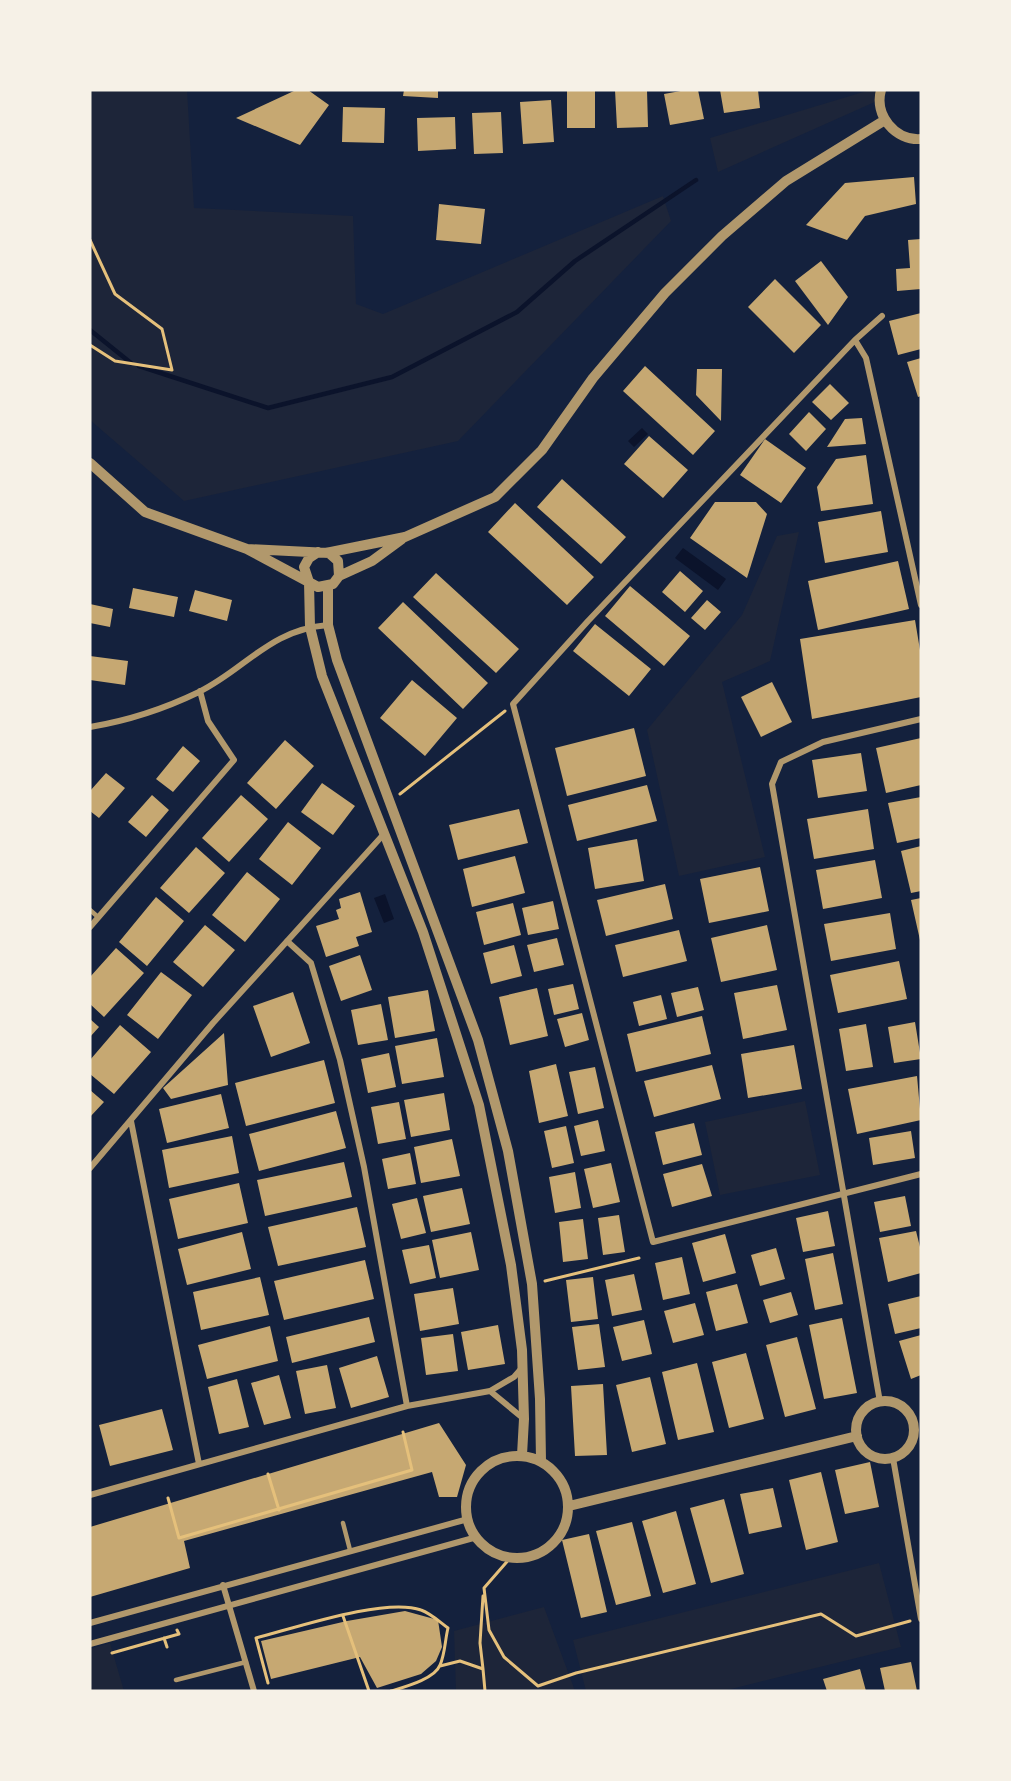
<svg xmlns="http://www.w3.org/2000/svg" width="1011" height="1781" font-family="'Noto Sans',sans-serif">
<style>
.green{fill:#1d2539}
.water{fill:#0b132b}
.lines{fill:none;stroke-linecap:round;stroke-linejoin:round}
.stream{stroke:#0b132b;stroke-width:4.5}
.building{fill:#c6a872}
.path{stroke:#e5c07b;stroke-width:3}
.service{stroke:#b1986c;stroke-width:4.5}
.minor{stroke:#b1986c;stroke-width:6}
.tertiary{stroke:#b1986c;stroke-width:10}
</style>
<rect width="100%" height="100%" fill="#14213d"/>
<!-- green -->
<path class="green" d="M90,90h97l7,118 159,8 3,88 27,10 280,-118 8,25 -213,220 -274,60 -94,-81z
M870,90h6l1,11 -159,71 -8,-34z
M799,532l-29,129 -48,21 43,175 -86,19 -32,-146 95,-115 35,-79z
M805,1101l15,74 -100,20 -15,-73z
M879,1563l22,84 -178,44h-137l-13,-51z
M544,1607l31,84h-119l-2,-60z
M110,1643l14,48h-34v-42z"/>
<!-- water -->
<path class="water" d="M642,428l6,6 -14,13 -6,-6z
M683,548l43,31 -8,11 -43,-32z
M385,894l9,25 -10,4 -10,-25z"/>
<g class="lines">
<!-- stream -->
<path class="stream" d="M90,330l41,33
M139,366l129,42 124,-31 125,-65 58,-51 121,-81"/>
</g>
<!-- building -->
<path class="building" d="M296,90h12l21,15 -29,40 -64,-27z
M404,90h34v8l-35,-2z
M567,90h28v38h-28z
M615,90h32l1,37 -31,1z
M686,90h12l6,29 -34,6 -6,-31z
M720,90h38l2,18 -36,5z
M551,100l3,42 -31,2 -3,-42z
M343,107l42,1 -1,35 -42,-1z
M501,112l2,41 -29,1 -2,-41z
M455,117l1,32 -38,2 -1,-33z
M914,177l2,27 -51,12 -18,24 -41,-15 39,-42z
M439,204l46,5 -4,35 -45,-4z
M921,239v50l-24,2 -1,-22 14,-1 -2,-28z
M821,261l27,36 -20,28 -33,-44z
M775,279l46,46 -27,28 -46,-46z
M921,313v36l-23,6 -9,-34z
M921,358v38l-3,1 -11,-35z
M645,366l70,65 -22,24 -70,-64z
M697,369h25l-1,52 -25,-26z
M830,384l19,19 -18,17 -19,-18z
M809,412l17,17 -20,22 -17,-17z
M862,418l4,26 -39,3 18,-28z
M649,436l39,34 -25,28 -39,-34z
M765,439l41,29 -25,35 -41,-28z
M866,455l7,49 -52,7 -4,-24 19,-28z
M562,479l64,58 -25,27 -64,-57z
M715,502h41l11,12 -20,64 -57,-40z
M515,503l79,74 -27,28 -79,-73z
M881,511l7,41 -63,11 -7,-41z
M898,561l11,48 -91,21 -10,-49z
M680,571l23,20 -18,21 -23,-20z
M436,573l83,76 -23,24 -83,-76z
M630,586l60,50 -26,30 -59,-50z
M133,588l45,9 -4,20 -45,-9z
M195,590l37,10 -5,21 -38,-10z
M707,600l14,12 -16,18 -14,-12z
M403,602l85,81 -25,26 -85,-81z
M90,604l23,5 -3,18 -20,-4z
M915,620l6,36v41l-109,22 -12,-80z
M595,624l56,45 -22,27 -56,-45z
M90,656l38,5 -3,24 -35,-5z
M412,680l45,38 -32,38 -45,-38z
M772,682l20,40 -31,15 -20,-40z
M634,728l12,48 -79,20 -12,-48z
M921,738v47l-35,8 -10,-45z
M285,740l29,26 -38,43 -29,-26z
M183,746l17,15 -27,31 -17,-13z
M861,753l6,38 -49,7 -6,-38z
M106,773l19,15 -26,30 -9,-7v-20z
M322,783l33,23 -22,29 -32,-23z
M647,785l10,36 -80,20 -9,-36z
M152,795l17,15 -23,27 -18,-15z
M241,795l27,24 -39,43 -27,-24z
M921,797v41l-24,5 -9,-40z
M519,809l9,34 -70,17 -9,-35z
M868,809l6,40 -60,10 -7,-40z
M288,822l33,26 -29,37 -33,-26z
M637,839l7,42 -49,8 -7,-41z
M921,846v45l-10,2 -10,-42z
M196,847l29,26 -36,40 -29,-25z
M515,856l10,37 -53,14 -9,-38z
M875,860l7,38 -59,11 -7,-39z
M760,867l9,44 -60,12 -9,-44z
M247,872l33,27 -35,43 -33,-27z
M665,884l8,35 -67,17 -9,-36z
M360,892l12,40 -16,5 3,9 -33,11 -10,-31 23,-7 -3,-9 5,-2 -2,-9z
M156,897l28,24 -37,45 -28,-24z
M921,898v42h-1l-9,-40z
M553,901l6,28 -31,6 -6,-27z
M513,903l8,32 -37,10 -8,-33z
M890,913l6,36 -65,12 -7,-37z
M205,925l30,25 -32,37 -30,-25z
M767,925l10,45 -56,12 -10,-44z
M679,930l8,31 -64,16 -8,-32z
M557,938l7,27 -30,7 -7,-27z
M514,945l8,31 -31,8 -8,-31z
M116,948l28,25 -40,44 -14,-13v-27z
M360,955l12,35 -31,11 -12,-35z
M899,961l8,38 -69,14 -8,-38z
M161,972l31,23 -34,44 -31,-24z
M573,984l6,25 -25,6 -6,-26z
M777,985l10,45 -44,9 -9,-46z
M698,987l6,23 -27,7 -6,-24z
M537,988l11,48 -38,9 -11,-48z
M428,990l7,41 -40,7 -7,-41z
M293,992l17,51 -39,14 -18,-51z
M661,995l6,24 -28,7 -6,-24z
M381,1004l7,36 -30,5 -7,-35z
M582,1013l7,27 -24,7 -8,-28z
M702,1016l9,38 -75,18 -9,-38z
M90,1019l9,8 -9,10z
M915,1022l6,37 -27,4 -6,-36z
M866,1024l7,43 -27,4 -7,-42z
M120,1025l31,27 -37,42 -24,-20v-14z
M224,1033l4,52 -57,14 -8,-11z
M437,1038l7,39 -42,7 -7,-38z
M794,1045l8,44 -54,9 -7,-44z
M389,1053l7,34 -28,6 -7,-34z
M324,1060l11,43 -89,23 -11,-43z
M556,1064l12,52 -29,7 -10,-52z
M712,1065l9,34 -67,18 -10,-36z
M595,1067l9,41 -26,6 -9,-42z
M917,1076l4,44 -64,14 -9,-45z
M90,1090l14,12 -14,15z
M444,1093l6,37 -39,7 -7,-37z
M221,1094l8,34 -62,15 -8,-34z
M399,1102l7,37 -28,5 -7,-37z
M336,1111l10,37 -87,23 -10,-37z
M598,1120l7,31 -24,5 -7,-30z
M694,1123l8,32 -39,10 -8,-33z
M566,1126l8,37 -22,5 -8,-37z
M911,1131l4,27 -42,7 -4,-27z
M232,1136l7,37 -70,15 -7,-38z
M452,1139l8,37 -39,7 -7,-36z
M410,1153l6,31 -28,5 -6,-30z
M344,1162l8,35 -87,19 -8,-36z
M611,1163l9,39 -27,6 -9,-39z
M702,1164l10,32 -40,11 -9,-33z
M575,1172l6,36 -26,5 -6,-36z
M239,1183l9,40 -70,16 -9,-40z
M462,1188l8,36 -39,8 -8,-36z
M905,1196l6,30 -31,6 -6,-30z
M417,1198l9,35 -25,6 -9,-35z
M357,1207l9,40 -88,19 -10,-39z
M828,1211l7,35 -32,6 -7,-34z
M619,1215l6,37 -22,3 -5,-37z
M583,1219l5,40 -25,3 -4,-40z
M916,1231l5,20v22l-33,9 -9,-44z
M242,1232l9,37 -64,16 -9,-36z
M471,1232l8,38 -39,8 -8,-38z
M725,1234l11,39 -33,9 -11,-39z
M429,1245l7,33 -26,6 -8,-34z
M776,1248l9,31 -25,7 -9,-31z
M833,1253l10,51 -28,6 -10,-51z
M682,1257l8,37 -27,6 -8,-37z
M365,1260l9,39 -90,21 -10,-39z
M634,1274l8,36 -30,6 -7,-36z
M260,1277l9,38 -68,15 -8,-38z
M593,1277l5,42 -27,3 -5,-42z
M737,1284l11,39 -32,8 -10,-39z
M453,1288l6,36 -39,7 -6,-37z
M791,1292l7,23 -28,8 -7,-23z
M921,1296v32l-26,6 -7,-30z
M695,1303l9,32 -31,8 -9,-32z
M369,1317l6,25 -83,21 -6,-26z
M842,1318l15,75 -33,6 -15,-74z
M644,1320l8,34 -30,7 -9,-34z
M599,1324l6,43 -27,3 -6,-43z
M498,1325l7,39 -37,6 -7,-38z
M270,1326l8,35 -71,18 -9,-34z
M453,1334l5,37 -32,4 -5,-37z
M921,1335v40l-10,4 -12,-38z
M797,1337l19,72 -31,8 -19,-72z
M746,1353l18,66 -35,9 -17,-66z
M377,1356l12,41 -38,11 -12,-40z
M697,1363l17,69 -36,8 -16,-68z
M327,1365l9,43 -31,6 -9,-43z
M279,1375l12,43 -27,7 -13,-42z
M650,1377l16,67 -34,8 -16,-67z
M237,1379l12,48 -30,7 -11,-47z
M603,1384l4,71 -32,1 -4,-70z
M162,1409l11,41 -63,16 -11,-41z
M439,1423l27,42 -9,32h-18l-7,-25 -248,69 6,27 -100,29v-70z
M870,1462l9,45 -34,7 -10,-44z
M821,1472l17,70 -32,8 -17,-70z
M773,1488l9,39 -33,7 -9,-40z
M724,1499l20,75 -33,9 -21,-75z
M676,1511l20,73 -33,9 -21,-72z
M632,1522l19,74 -35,9 -20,-74z
M589,1534l18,78 -26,6 -19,-78z
M405,1611l33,9 4,27 -6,14 -15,13 -44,14 -17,-31 -89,22 -10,-38 86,-20z
M911,1662l6,29h-32l-5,-23z
M860,1669l6,22h-39l-4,-12z"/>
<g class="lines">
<!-- path -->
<path class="path" d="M90,240l25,54 47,35 10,41 -57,-9 -25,-16
M400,794l105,-83
M545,1281l94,-23
M268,1474l11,36
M168,1498l11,40 233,-68 -9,-38
M511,1557l-27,31 5,42 15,27 34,29 38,-13 245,-59 35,22 54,-15
M483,1596l-3,47 3,26
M343,1616l26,75
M164,1638l3,9
M112,1653l67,-19 -2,-4
M440,1666l20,-5 23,8 2,22
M268,1683l-12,-45c39,-10 129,-41 165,-28 9,3 19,12 27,18 -3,12 -3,26 -8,37 -5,14 -36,22 -49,26"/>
<!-- service -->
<path class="service" d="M90,910l8,7
M343,1523l7,27
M176,1680l70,-18"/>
<!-- minor -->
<path class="minor" d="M882,316l-27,24 -267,281 -75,83 140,538 268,-68
M855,340l11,18 55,247
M90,727c36,-6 76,-19 109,-35 48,-24 70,-62 129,-67
M90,927l144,-167 -26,-39 -8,-30
M287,941l24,22 29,97 24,107 43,239
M131,1121l68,343
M90,1168l123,-145 170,-188
M490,1391l34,28
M880,1402l-108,-618 9,-22 42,-20 98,-23
M893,1458l28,161
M90,1495l317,-89 83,-15 24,-14 7,-8
M223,1585l31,106
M90,1623l378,-104
M90,1644l387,-107"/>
<!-- tertiary -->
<path class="tertiary" d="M881,90c-7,25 14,51 40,49
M90,463l55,49 102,37 71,38 15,-3 6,-8 -1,-15 -9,-8 -82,-4
M318,552l-9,6 -5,9 5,15 1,45 12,49 101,256 56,173 32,160 11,85 2,69 -2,36
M326,553l79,-16 90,-40 47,-47 51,-72 72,-85 57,-57 64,-55 99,-61
M339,576l33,-15 30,-22
M328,587v38l9,35 141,380 30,111 24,133 8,115 1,62
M856 1430a29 29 0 1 1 58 0a29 29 0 1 1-58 0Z
M466 1507a51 51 0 1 1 102 0a51 51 0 1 1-102 0Z
M569,1506l288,-70"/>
</g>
<!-- border -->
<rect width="1011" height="1781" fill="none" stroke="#f6f1e7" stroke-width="183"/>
</svg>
